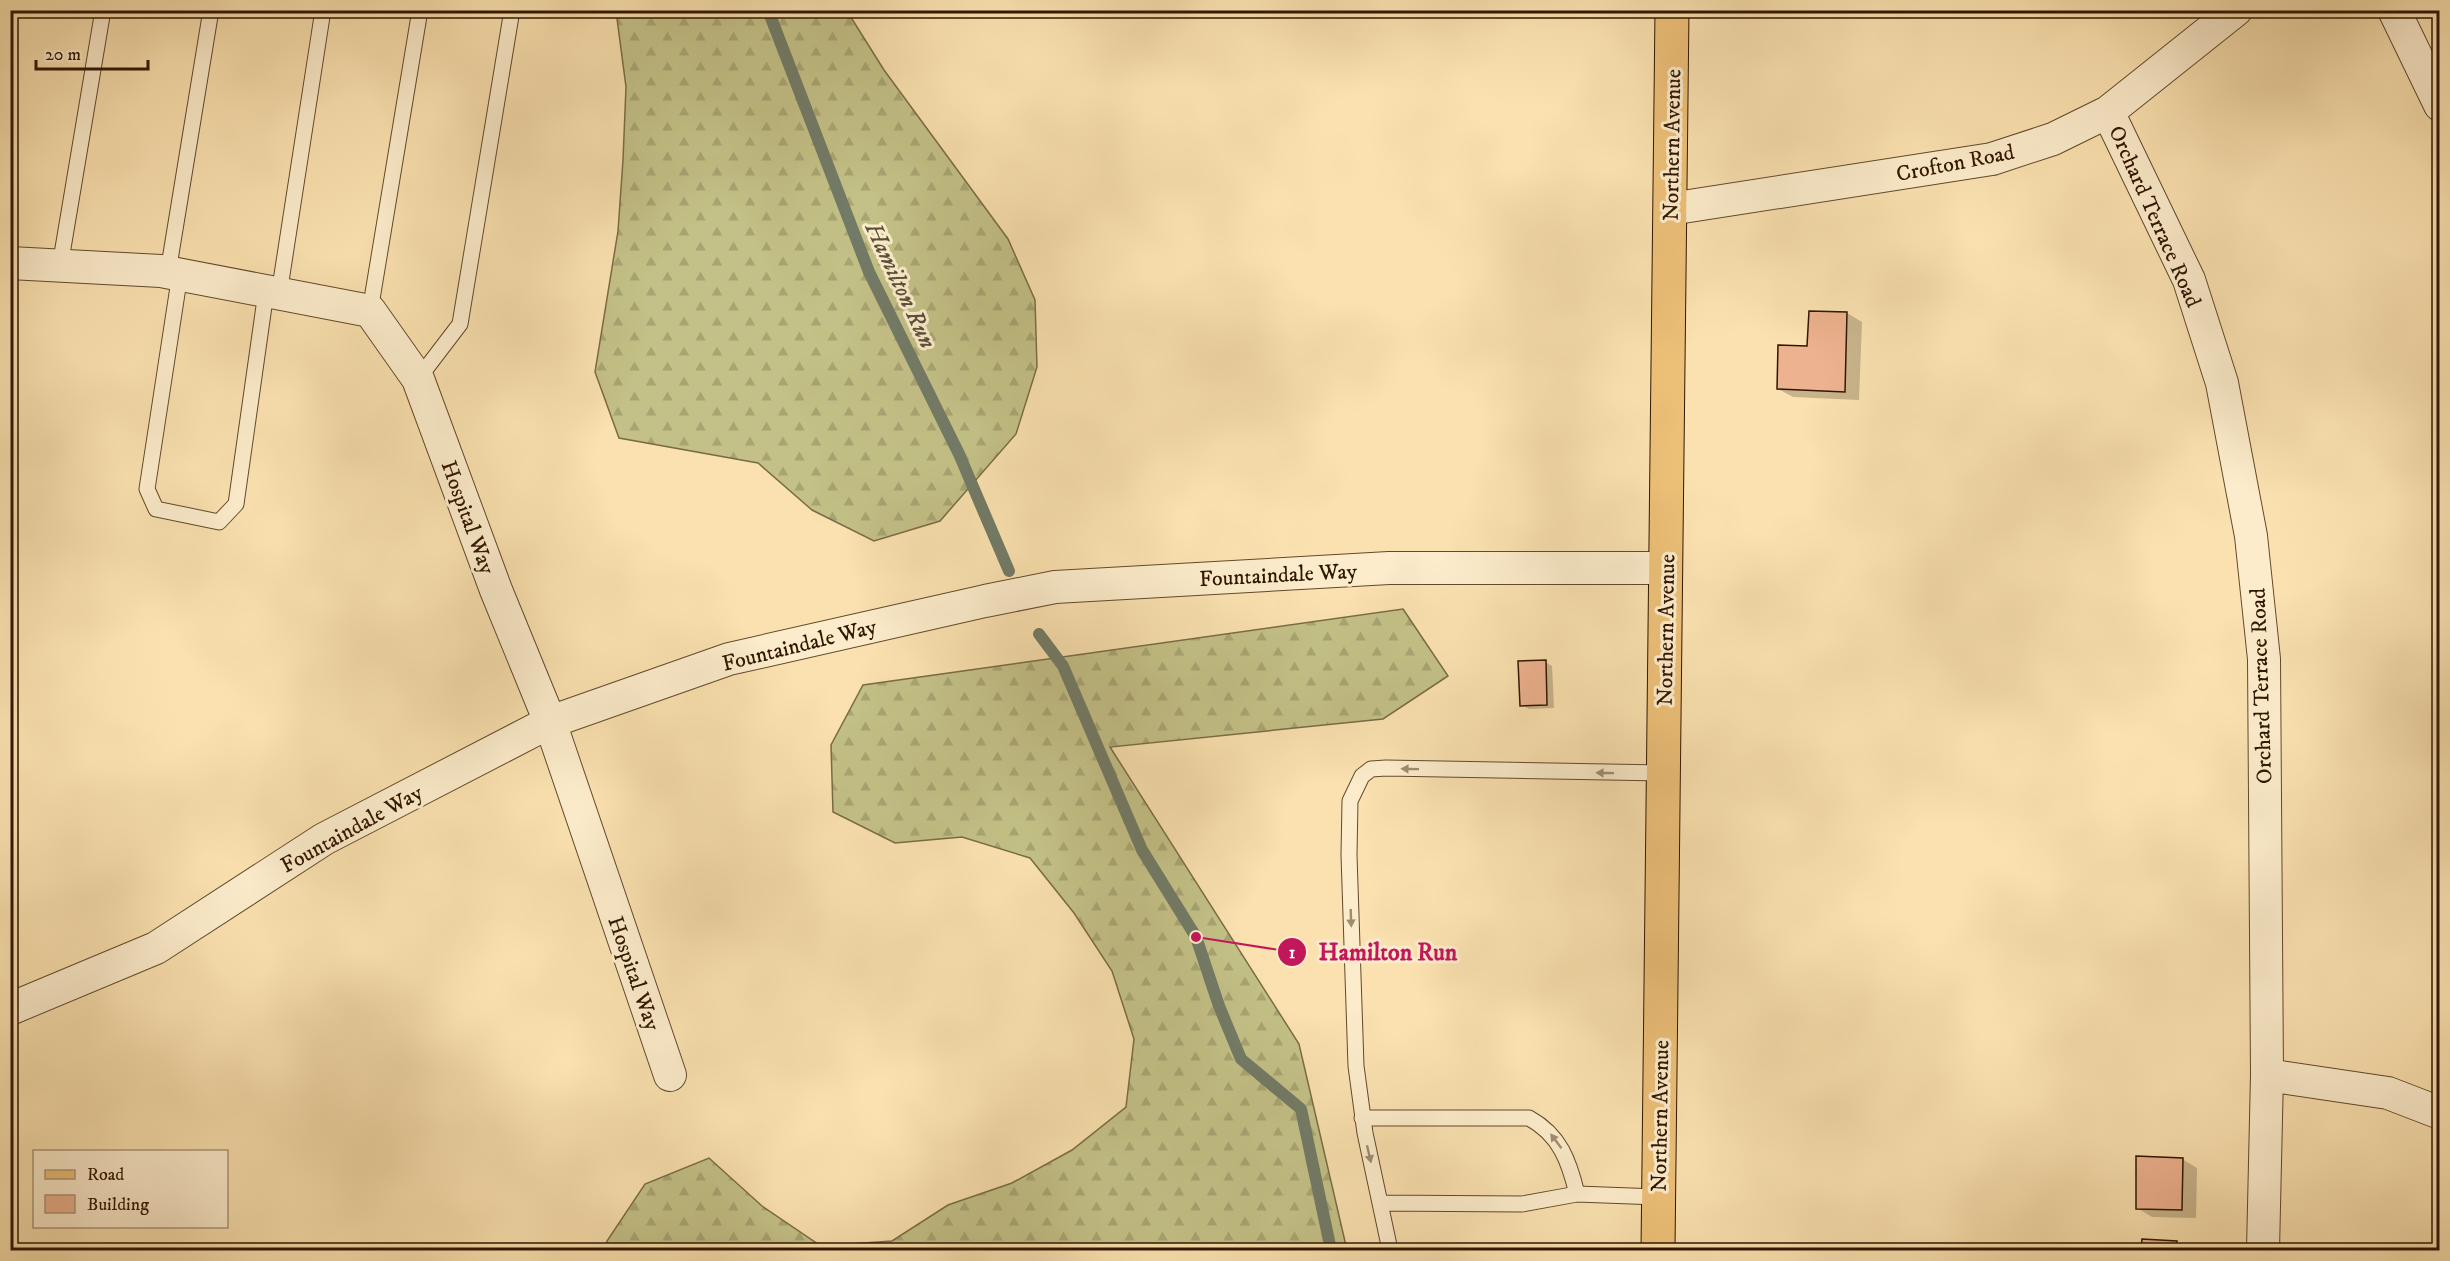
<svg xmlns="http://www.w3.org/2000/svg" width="2450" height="1261" font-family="'IM FELL DW Pica',serif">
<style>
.forest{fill:url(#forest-firs);stroke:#7a6c44;stroke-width:1.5}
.shadow{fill:#0003}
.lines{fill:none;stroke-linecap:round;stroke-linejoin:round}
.stream{stroke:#727b67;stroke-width:12}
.building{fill:#edb28f;stroke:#301600;stroke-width:1.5}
.service-casing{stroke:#62492c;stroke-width:17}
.minor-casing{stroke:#62492c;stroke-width:34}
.primary-casing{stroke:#301600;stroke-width:35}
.service{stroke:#fceccb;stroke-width:15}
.minor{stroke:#fceccb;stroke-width:32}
.primary{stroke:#edc078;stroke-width:33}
.oneway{fill:#a08c70}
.labels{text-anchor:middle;stroke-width:6;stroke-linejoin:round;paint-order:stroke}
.street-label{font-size:22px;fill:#301600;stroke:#fceccb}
.water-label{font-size:24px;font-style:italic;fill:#56513c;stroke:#fceccb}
.leader{fill:none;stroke:#c2185b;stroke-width:2}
.callout-dot{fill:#c2185b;stroke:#fceccb;stroke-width:2}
.mark-label{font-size:18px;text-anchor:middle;font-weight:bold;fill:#fff}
.callout-label{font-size:24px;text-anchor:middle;font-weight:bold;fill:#c2185b;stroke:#fceccb;stroke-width:6;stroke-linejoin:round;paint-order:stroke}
</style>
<defs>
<pattern id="forest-firs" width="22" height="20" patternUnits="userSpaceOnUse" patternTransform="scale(1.5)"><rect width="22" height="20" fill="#c3c187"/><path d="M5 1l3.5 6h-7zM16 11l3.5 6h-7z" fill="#a8a573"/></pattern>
</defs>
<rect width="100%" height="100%" fill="#fae1af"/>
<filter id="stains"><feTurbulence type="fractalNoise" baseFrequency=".00333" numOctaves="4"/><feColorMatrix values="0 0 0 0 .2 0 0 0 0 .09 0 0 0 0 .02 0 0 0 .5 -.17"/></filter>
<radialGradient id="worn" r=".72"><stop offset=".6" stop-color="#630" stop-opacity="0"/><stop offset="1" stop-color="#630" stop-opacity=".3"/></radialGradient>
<!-- forest -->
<path class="forest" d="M616,11h231l37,59 124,169 27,61 2,67 -21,67 -76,87 -66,20 -62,-31 -54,-47 -139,-25 -24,-66 23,-141 5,-71 3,-73z
M1403,609l45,67 -65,43 -273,28 189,297 48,206h-742l2,-9 38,-57 64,-26 53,48 59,40 71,-5 56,-36 64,-22 60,-33 54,-43 8,-68 -22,-68 -38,-58 -44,-55 -68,-21 -67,6 -62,-31 -2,-67 32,-60z"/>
<!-- shadow -->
<path class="shadow" d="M1847,313l15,9 -3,78 -66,-3 -15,-8 31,-41z
M1545,662l7,4 2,42 -25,1 -7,-4z
M2182,1159l15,9 -1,50 -44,-1 -15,-9z
M2143,1241l33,2 14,7h-48z"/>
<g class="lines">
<!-- stream -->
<path class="stream" d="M768,10l101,262 90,182 50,117
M1039,634l24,32 79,184 54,87 23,69 22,53 60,50 30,141"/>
</g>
<!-- building -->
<path class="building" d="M1809,311l38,1 -2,80 -68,-3 1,-44 29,1z
M1546,660l1,45 -27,1 -2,-45z
M2136,1156l47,2 -1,52 -46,-1z
M2142,1239l35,2 -1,9h-35z"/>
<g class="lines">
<defs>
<path id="service" d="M60,266l43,-256
M168,272l43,-262
M180,274l-33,215 9,20 63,13 17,-18 30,-212
M279,294l44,-284
M370,311l50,-301
M418,379l42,-55 52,-314
M1362,1118h167c31,17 40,43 48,76
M1380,1203l142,1 55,-10 81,3
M1390,1250l-25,-117 -9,-67 -7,-211 1,-54 12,-25 9,-7 15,-1 277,5"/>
<path id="minor" d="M2394,10l46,95
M2108,112l81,168 33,103 29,153 13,123 3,416 -4,175
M1670,209l322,-50 61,-20 55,-27 128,-102
M10,263l151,8 209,40 48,68 78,211 54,132 120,353
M10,1009l146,-61 168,-109 226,-117 179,-63 256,-58 70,-14 334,-19h276
M2267,1075l121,18 52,20"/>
<path id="primary" d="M1658,1250l14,-1240"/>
</defs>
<!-- service casing -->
<use href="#service" class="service-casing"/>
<!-- minor casing -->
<use href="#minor" class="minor-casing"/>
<!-- primary casing -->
<use href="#primary" class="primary-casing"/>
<!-- service -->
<use href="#service" class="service"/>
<!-- minor -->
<use href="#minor" class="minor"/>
<!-- primary -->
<use href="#primary" class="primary"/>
</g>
<!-- one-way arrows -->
<defs><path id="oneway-solid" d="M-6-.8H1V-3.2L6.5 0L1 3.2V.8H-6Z" transform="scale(1.5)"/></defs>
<g class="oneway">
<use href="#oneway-solid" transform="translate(1410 769) rotate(-179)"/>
<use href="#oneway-solid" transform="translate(1605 773) rotate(-179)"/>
<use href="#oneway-solid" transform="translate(1351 918) rotate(88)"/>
<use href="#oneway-solid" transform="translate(1556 1141) rotate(-127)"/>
<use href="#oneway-solid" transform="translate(1369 1154) rotate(77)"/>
</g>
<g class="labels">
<!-- street labels -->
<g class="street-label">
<text transform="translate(1671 145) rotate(-89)" y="8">Northern Avenue</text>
<text transform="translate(1955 162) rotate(-11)" y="8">Crofton Road</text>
<text transform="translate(2156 216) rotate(66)" y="8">Orchard Terrace Road</text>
<text transform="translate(469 517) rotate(70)" y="8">Hospital Way</text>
<text transform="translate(1278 574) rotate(-3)" y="8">Fountaindale Way</text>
<text transform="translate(1665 630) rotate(-89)" y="8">Northern Avenue</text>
<text transform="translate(799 644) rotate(-14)" y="8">Fountaindale Way</text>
<text transform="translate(2260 686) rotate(-92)" y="8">Orchard Terrace Road</text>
<text transform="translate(351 828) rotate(-29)" y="8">Fountaindale Way</text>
<text transform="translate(635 973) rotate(71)" y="8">Hospital Way</text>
<text transform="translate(1659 1116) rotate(-89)" y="8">Northern Avenue</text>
</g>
<!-- water labels -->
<g class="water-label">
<text transform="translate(901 285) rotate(65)" y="8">Hamilton Run</text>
</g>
</g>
<!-- callouts -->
<path class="leader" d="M1196 937L1292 952"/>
<g class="callout-dot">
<circle cx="1196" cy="937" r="6"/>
<circle cx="1292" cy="952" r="15"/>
</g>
<g class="mark-label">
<text x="1292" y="958">1</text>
</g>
<g class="callout-label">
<text x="1388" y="960">Hamilton Run</text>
</g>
<!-- margin -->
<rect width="2450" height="1261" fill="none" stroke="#fae1af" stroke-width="36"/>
<rect x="12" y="12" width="2426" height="1237" fill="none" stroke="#301600" stroke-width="3"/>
<rect x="18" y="18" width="2414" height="1225" fill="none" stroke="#301600" stroke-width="1.5"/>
<!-- legend -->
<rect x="33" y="1150" width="195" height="78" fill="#fceccb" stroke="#aa967a" stroke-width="1.5"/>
<rect x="45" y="1170" width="30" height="9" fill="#edc078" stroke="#aa967a" stroke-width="1.5"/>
<text x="87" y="1180" font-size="18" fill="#301600">Road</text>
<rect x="45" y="1195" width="30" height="18" fill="#edb28f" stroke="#aa967a" stroke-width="1.5"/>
<text x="87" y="1210" font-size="18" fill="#301600">Building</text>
<!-- scale -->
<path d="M36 60v9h112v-9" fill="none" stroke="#301600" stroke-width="3"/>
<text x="45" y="60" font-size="18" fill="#301600" stroke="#fceccb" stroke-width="4.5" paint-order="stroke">20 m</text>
<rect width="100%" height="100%" filter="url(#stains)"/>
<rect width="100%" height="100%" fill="url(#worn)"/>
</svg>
